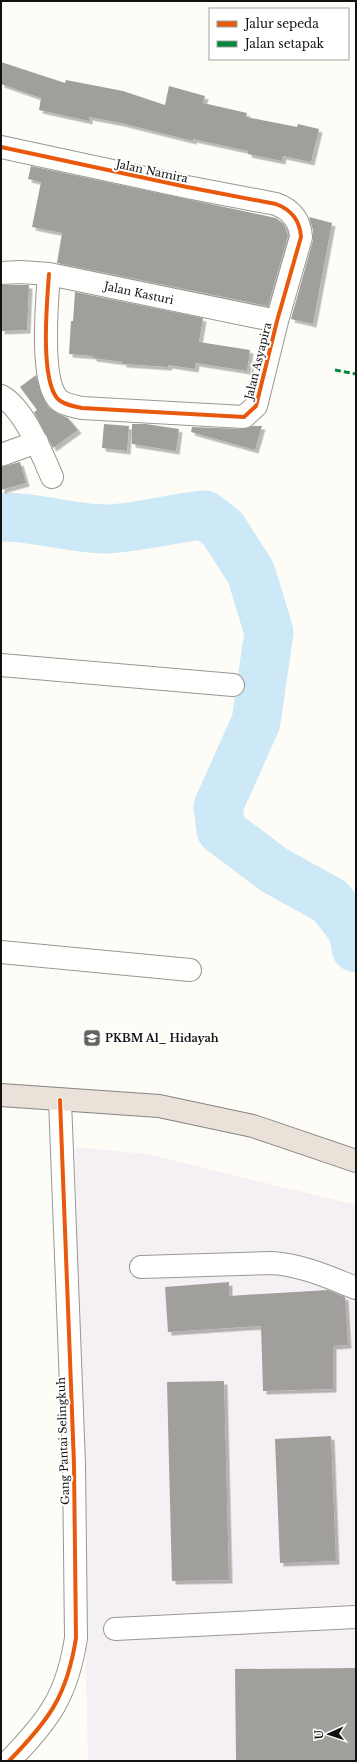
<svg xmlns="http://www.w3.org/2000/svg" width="357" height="1762" font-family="'Libre Baskerville',serif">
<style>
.industrial{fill:#f5f0f3}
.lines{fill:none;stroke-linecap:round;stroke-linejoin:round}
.river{stroke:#cde8f7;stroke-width:49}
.building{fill:#a19f9c;filter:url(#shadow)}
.minor-casing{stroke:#979795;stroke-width:24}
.highway-casing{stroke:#858482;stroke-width:24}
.minor{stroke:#fffffe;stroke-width:22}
.highway{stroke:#eae1d8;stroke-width:22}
.quiet{stroke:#00873e;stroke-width:3;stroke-dasharray:6 3;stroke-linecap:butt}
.cycleway-casing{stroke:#fff;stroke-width:6}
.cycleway{stroke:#e8590c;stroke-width:4}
.labels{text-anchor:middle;stroke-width:4;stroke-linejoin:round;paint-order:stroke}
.street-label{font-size:11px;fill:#111;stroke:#fff}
.poi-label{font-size:11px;font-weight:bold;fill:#111;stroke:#fff;text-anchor:start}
</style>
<defs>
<filter id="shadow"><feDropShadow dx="3.5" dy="3.5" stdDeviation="0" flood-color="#0004"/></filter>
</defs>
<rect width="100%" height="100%" fill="#fdfcf7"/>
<!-- industrial -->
<path class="industrial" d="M75,1147l71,7 210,51v556h-268z"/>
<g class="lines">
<!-- river -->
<path class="river" d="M1,517c32,-1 71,12 104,12 33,-1 66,-11 100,-14l18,14 28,44 18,59 -13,90 -38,85 3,23 53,40 56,31 23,29 3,18"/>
</g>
<!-- building -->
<path class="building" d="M1,62l64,21 1,-3 57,11 42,14 4,-19 36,10 -2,7 44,10 -1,4 51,10 1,-3 21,5 -8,33 -28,-6 -1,5 -34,-7v-3l-55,-12v2l-72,-18 -32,-6v4l-50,-11 2,-12 -40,-14z
M31,166l245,52 8,6 4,12 -20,70 -211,-43 5,-30 -30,-6 9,-45 -13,-3z
M309,217l23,6 -19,101 -22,-5 22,-79v-10z
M1,285h28l-2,45 -26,1z
M75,292l128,26 -4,24 51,8 -3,21 -51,-8 -1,6 -26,-4 -1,2 -45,-3v-2l-30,-4v-2l-24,-2 2,-33h2z
M36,375l5,18 7,14 9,6 11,5 10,12 -25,18 -19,-36 3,-2 -17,-23z
M104,424l25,2 -2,25 -25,-3z
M132,424h14l33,5 -3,22 -44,-7z
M253,426h9l-7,24 -64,-18 1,-5 51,2z
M20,462l6,21 -25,7v-23z
M229,1282v14l99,-6 17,7 3,48 -15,1v43l-70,2 -2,-65 -93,6 -3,-45z
M224,1381l5,199 -57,1 -5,-199z
M331,1436l5,125 -56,2 -5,-124z
M356,1668v93h-120l-1,-92z"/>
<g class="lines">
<defs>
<path id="minor" d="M1,147l186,40 89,17c16,6 24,17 25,33l-24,84 -21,85 -12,11 -162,-9c-8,-2 -19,-3 -25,-10 -17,-21 -10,-97 -8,-124
M1,273l20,-1 28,2 228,47
M1,396c23,12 41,58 51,81
M1,455l36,-13
M1,665l232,20
M1,952l189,18
M141,1267l131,-4c30,2 56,14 84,25
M115,1629l241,-12
M9,1761c40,-41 58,-65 67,-123l-2,-174 -14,-364"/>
<path id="highway" d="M1,1095l158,11 94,20 103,35"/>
</defs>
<!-- minor casing -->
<use href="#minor" class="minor-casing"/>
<!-- highway casing -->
<use href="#highway" class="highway-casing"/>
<!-- minor -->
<use href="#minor" class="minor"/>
<!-- highway -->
<use href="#highway" class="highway"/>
<!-- quiet -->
<path class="quiet" d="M335,370l21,4"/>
<defs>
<path id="cycleway" d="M1,147l186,40 89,17c16,6 24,17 25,33l-24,84 -21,85 -12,11 -162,-9c-8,-2 -19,-3 -25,-10 -17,-21 -10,-97 -8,-124
M9,1761c40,-41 58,-65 67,-123l-2,-174 -14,-364"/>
</defs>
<!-- cycleway casing -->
<use href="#cycleway" class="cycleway-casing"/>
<!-- cycleway -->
<use href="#cycleway" class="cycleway"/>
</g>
<!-- icons -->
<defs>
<symbol id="school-square" viewBox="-11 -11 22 22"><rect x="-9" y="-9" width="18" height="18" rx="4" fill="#646362" stroke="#fff"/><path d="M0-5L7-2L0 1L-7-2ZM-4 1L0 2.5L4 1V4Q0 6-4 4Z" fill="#fff"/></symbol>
</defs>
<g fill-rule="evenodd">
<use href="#school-square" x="82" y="1028" width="20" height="20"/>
</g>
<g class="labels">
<!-- street labels -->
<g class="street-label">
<text transform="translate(152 171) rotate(12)" y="4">Jalan Namira</text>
<text transform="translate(139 293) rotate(12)" y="4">Jalan Kasturi</text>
<text transform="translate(258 361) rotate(-76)" y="4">Jalan Asyapira</text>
<text transform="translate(63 1441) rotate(-92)" y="4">Gang Pantai Selingkuh</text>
</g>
<!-- poi labels -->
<g class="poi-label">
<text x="105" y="1042">PKBM Al_ Hidayah</text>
</g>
</g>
<!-- border -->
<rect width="357" height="1762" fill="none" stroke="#111111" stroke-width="4"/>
<!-- legend -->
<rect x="209" y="8" width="140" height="52" fill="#ffffff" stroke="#a0a0a0"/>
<rect x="217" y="21" width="20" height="6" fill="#e8590c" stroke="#a0a0a0"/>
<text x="245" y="28" font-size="12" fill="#111111">Jalur sepeda</text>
<rect x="217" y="41" width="20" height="6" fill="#00873e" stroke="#a0a0a0"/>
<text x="245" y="48" font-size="12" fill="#111111">Jalan setapak</text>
<!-- north arrow -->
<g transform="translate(329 1734) rotate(267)" stroke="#ffffff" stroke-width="3" paint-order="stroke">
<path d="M0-3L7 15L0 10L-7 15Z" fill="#111111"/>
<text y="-6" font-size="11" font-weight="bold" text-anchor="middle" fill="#111111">U</text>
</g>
</svg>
